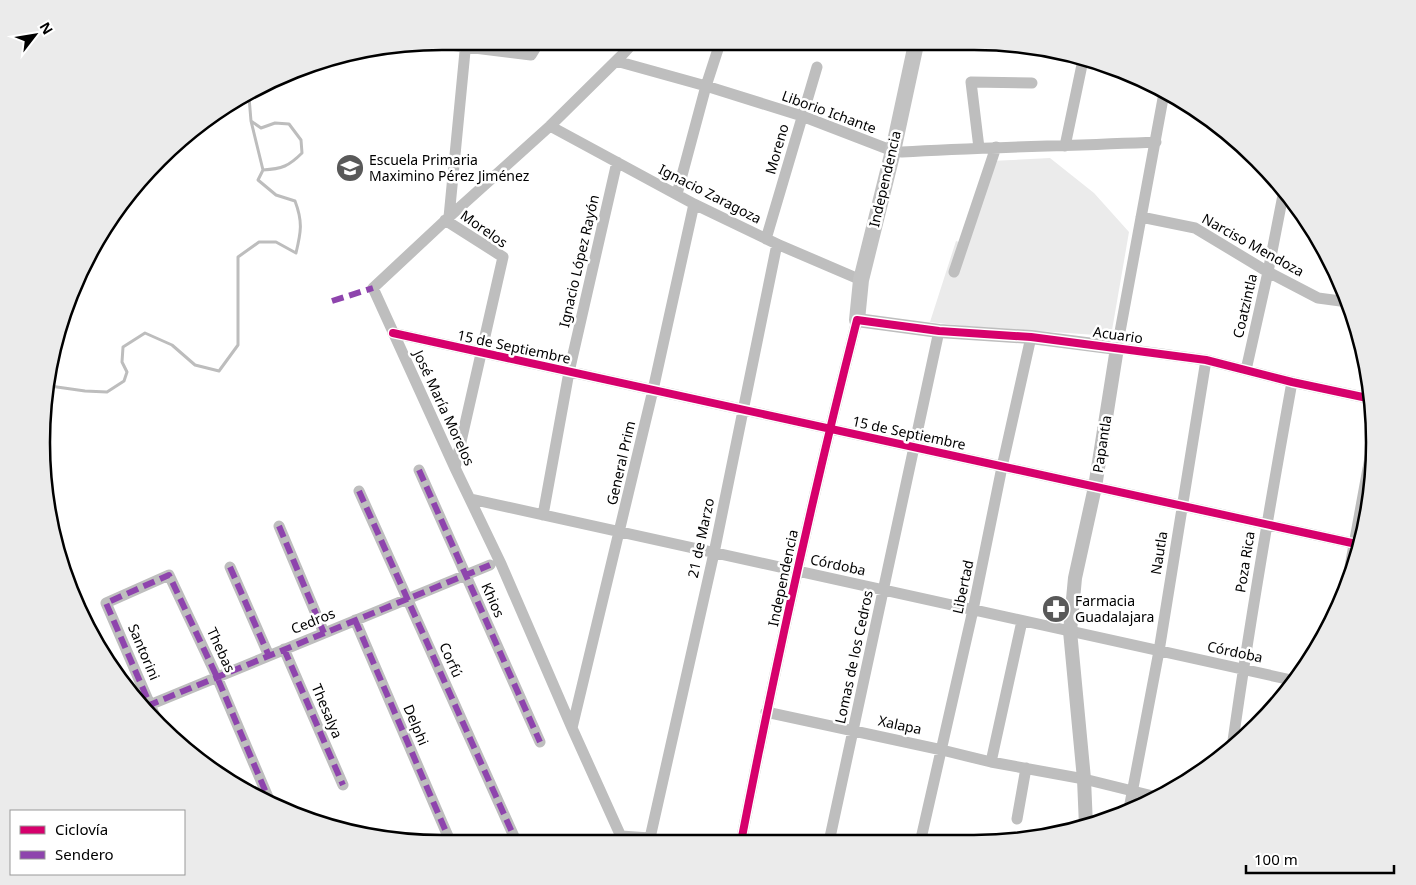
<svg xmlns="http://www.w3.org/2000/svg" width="1416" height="885" font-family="'Noto Sans',sans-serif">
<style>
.green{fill:#ebebeb}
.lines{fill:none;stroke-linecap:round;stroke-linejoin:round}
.stream{stroke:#bdbdbd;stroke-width:3}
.minor{stroke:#bebebe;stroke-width:11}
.tertiary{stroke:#bebebe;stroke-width:14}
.secondary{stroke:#c2c2c2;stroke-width:16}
.quiet{stroke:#8e44ad;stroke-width:6;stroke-dasharray:12 6;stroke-linecap:butt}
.cycleway-casing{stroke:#fff;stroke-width:11}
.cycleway{stroke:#d6006c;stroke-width:8}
.labels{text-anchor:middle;stroke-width:5;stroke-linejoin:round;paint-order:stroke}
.street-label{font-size:14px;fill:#000;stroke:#fff}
.poi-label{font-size:14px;fill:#000;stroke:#fff;text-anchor:start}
.rim{fill:none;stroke:#000;stroke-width:2.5}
</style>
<rect width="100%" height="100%" fill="#fff"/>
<!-- green -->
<path class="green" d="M1050,158l44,35 35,39 -18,104 -146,-10 -35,-4 26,-81 9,3 26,-83z"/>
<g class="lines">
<!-- stream -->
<path class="stream" d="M251,121l10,7 14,-5 14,1 12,16 1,13c-13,13 -20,16 -39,17
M50,386l35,5 22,1 17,-11 3,-9 -5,-10 1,-15 22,-14 27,12 23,20 24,6 19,-26v-88l21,-15h17l20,11c5,-21 7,-31 -1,-52l-19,-6 -18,-15 5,-10 -12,-49 -2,-24"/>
<!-- minor -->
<path class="minor" d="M434,43l97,12 8,-13
M616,61l90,25 96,30 91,35 9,1c85,-5 169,-6 254,-10
M1164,93l-47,255 89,12 86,22 80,17
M550,126l144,78 83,40 84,36
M1065,146l18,-86
M979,148l-8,-66 61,1
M677,194l29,-108 14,-43
M449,217l17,-176
M1141,217l54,11 73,44 50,26 30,4
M445,220l58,37 -48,211
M766,239l51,-172
M954,272l42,-125
M393,333l968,212
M1246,370l22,-98 16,-82
M419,470l121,272
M359,491l157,350
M471,499l825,182
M543,515l26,-143 48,-210
M279,526l45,107
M230,567l39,89
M1347,583l26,-142
M355,620l95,221
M284,649l59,136
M147,706l343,-141
M766,712l176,38 49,12 93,17 73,18
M154,714l-48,-111 63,-28 48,102 53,125
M572,728l81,-338 41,-186
M1232,748c17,-122 38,-244 60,-366
M991,762l31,-141
M1129,809l30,-158 47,-291
M1017,819l9,-51
M621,836l29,2 17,3
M650,838l64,-285 63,-309
M623,841l-51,-113 -71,-164 -46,-96 -82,-180 76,-71 101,-91 72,-71 12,-13
M741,842c34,-175 72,-349 116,-522
M829,842l110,-511
M920,843l53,-233 29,-143 29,-130"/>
<!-- tertiary -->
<path class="tertiary" d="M857,320l82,11 92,6 86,11 -22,139 -20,91 -5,53 14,148 2,47"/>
<!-- secondary -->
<path class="secondary" d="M857,320l4,-40 32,-129 23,-107"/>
<!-- quiet -->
<path class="quiet" d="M332,301l41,-13
M419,470l121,272
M359,491l157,350
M279,526l45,107
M230,567l39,89
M355,620l95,221
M284,649l59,136
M147,706l343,-141
M154,714l-48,-111 63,-28 48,102 53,125"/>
<defs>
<path id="cycleway" d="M393,333l968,212
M741,842c34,-175 72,-349 116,-522l82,11 92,6 175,23 86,22 80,17"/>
</defs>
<!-- cycleway casing -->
<use href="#cycleway" class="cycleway-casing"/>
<!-- cycleway -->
<use href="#cycleway" class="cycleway"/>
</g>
<!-- icons -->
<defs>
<symbol id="school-disc" viewBox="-11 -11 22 22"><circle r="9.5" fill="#595959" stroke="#fff"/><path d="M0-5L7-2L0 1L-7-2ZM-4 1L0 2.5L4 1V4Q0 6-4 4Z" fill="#fff"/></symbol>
<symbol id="pharmacy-disc" viewBox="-11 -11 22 22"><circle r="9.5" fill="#595959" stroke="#fff"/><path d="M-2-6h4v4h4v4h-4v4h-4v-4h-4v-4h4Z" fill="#fff"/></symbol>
</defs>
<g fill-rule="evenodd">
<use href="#school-disc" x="334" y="152" width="32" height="32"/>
<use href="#pharmacy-disc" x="1040" y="593" width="32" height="32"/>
</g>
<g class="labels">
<!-- street labels -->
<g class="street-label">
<text transform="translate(829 112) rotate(20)" y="5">Liborio Ichante</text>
<text transform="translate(777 149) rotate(-74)" y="5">Moreno</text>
<text transform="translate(885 179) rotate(-77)" y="5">Independencia</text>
<text transform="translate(710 194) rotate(27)" y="5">Ignacio Zaragoza</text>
<text transform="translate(484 229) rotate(35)" y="5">Morelos</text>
<text transform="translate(1253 245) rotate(29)" y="5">Narciso Mendoza</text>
<text transform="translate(579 261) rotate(-77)" y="5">Ignacio López Rayón</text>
<text transform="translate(1245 306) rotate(-77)" y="5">Coatzintla</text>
<text transform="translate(1118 335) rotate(8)" y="5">Acuario</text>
<text transform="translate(514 347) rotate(12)" y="5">15 de Septiembre</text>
<text transform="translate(444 408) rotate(65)" y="5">José María Morelos</text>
<text transform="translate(909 433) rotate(12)" y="5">15 de Septiembre</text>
<text transform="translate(1102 444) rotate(-81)" y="5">Papantla</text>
<text transform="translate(621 463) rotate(-77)" y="5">General Prim</text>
<text transform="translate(701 538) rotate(-78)" y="5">21 de Marzo</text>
<text transform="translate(1159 553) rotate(-81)" y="5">Nautla</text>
<text transform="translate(1245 562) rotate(-81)" y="5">Poza Rica</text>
<text transform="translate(838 565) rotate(12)" y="5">Córdoba</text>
<text transform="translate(783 578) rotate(-78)" y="5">Independencia</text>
<text transform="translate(963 587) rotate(-78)" y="5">Libertad</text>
<text transform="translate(493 600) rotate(66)" y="5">Khios</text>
<text transform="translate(313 621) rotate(-22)" y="5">Cedros</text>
<text transform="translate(221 650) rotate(65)" y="5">Thebas</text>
<text transform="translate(144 652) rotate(67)" y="5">Santorini</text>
<text transform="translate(1235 652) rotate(12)" y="5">Córdoba</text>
<text transform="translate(854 657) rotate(-78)" y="5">Lomas de los Cedros</text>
<text transform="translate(451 660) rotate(66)" y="5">Corfú</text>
<text transform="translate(327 711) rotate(67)" y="5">Thesalya</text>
<text transform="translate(416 725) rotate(67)" y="5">Delphi</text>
<text transform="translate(900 725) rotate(12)" y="5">Xalapa</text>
</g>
<!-- poi labels -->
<g class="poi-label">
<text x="369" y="165">Escuela Primaria<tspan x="369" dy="16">Maximino Pérez Jiménez</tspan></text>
<text x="1075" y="606">Farmacia<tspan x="1075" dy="16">Guadalajara</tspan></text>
</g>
</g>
<!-- crop -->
<path d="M0 0H1416V885H0ZM442 50H974A392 392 0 0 1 1366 442V443A392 392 0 0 1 974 835H442A392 392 0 0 1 50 443V442A392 392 0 0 1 442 50Z" fill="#ebebeb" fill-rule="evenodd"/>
<path class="rim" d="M442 50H974A392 392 0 0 1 1366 442V443A392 392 0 0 1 974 835H442A392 392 0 0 1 50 443V442A392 392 0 0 1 442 50Z"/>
<!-- legend -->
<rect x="10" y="810" width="175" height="65" fill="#ffffff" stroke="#999999"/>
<rect x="20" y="826" width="25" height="8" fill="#d6006c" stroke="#999999"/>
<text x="55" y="835" font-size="15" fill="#000000">Ciclovía</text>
<rect x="20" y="851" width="25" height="8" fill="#8e44ad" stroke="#999999"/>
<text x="55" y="860" font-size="15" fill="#000000">Sendero</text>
<!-- north arrow -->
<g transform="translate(35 35) rotate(59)" stroke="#ffffff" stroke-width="4" paint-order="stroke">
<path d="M0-4L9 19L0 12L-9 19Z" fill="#000000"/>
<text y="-8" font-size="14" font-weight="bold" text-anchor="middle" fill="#000000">N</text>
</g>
<!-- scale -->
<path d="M1246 865v8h148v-8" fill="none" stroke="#000000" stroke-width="2.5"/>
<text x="1254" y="865" font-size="15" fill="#000000" stroke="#ffffff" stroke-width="4" paint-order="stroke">100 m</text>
</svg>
